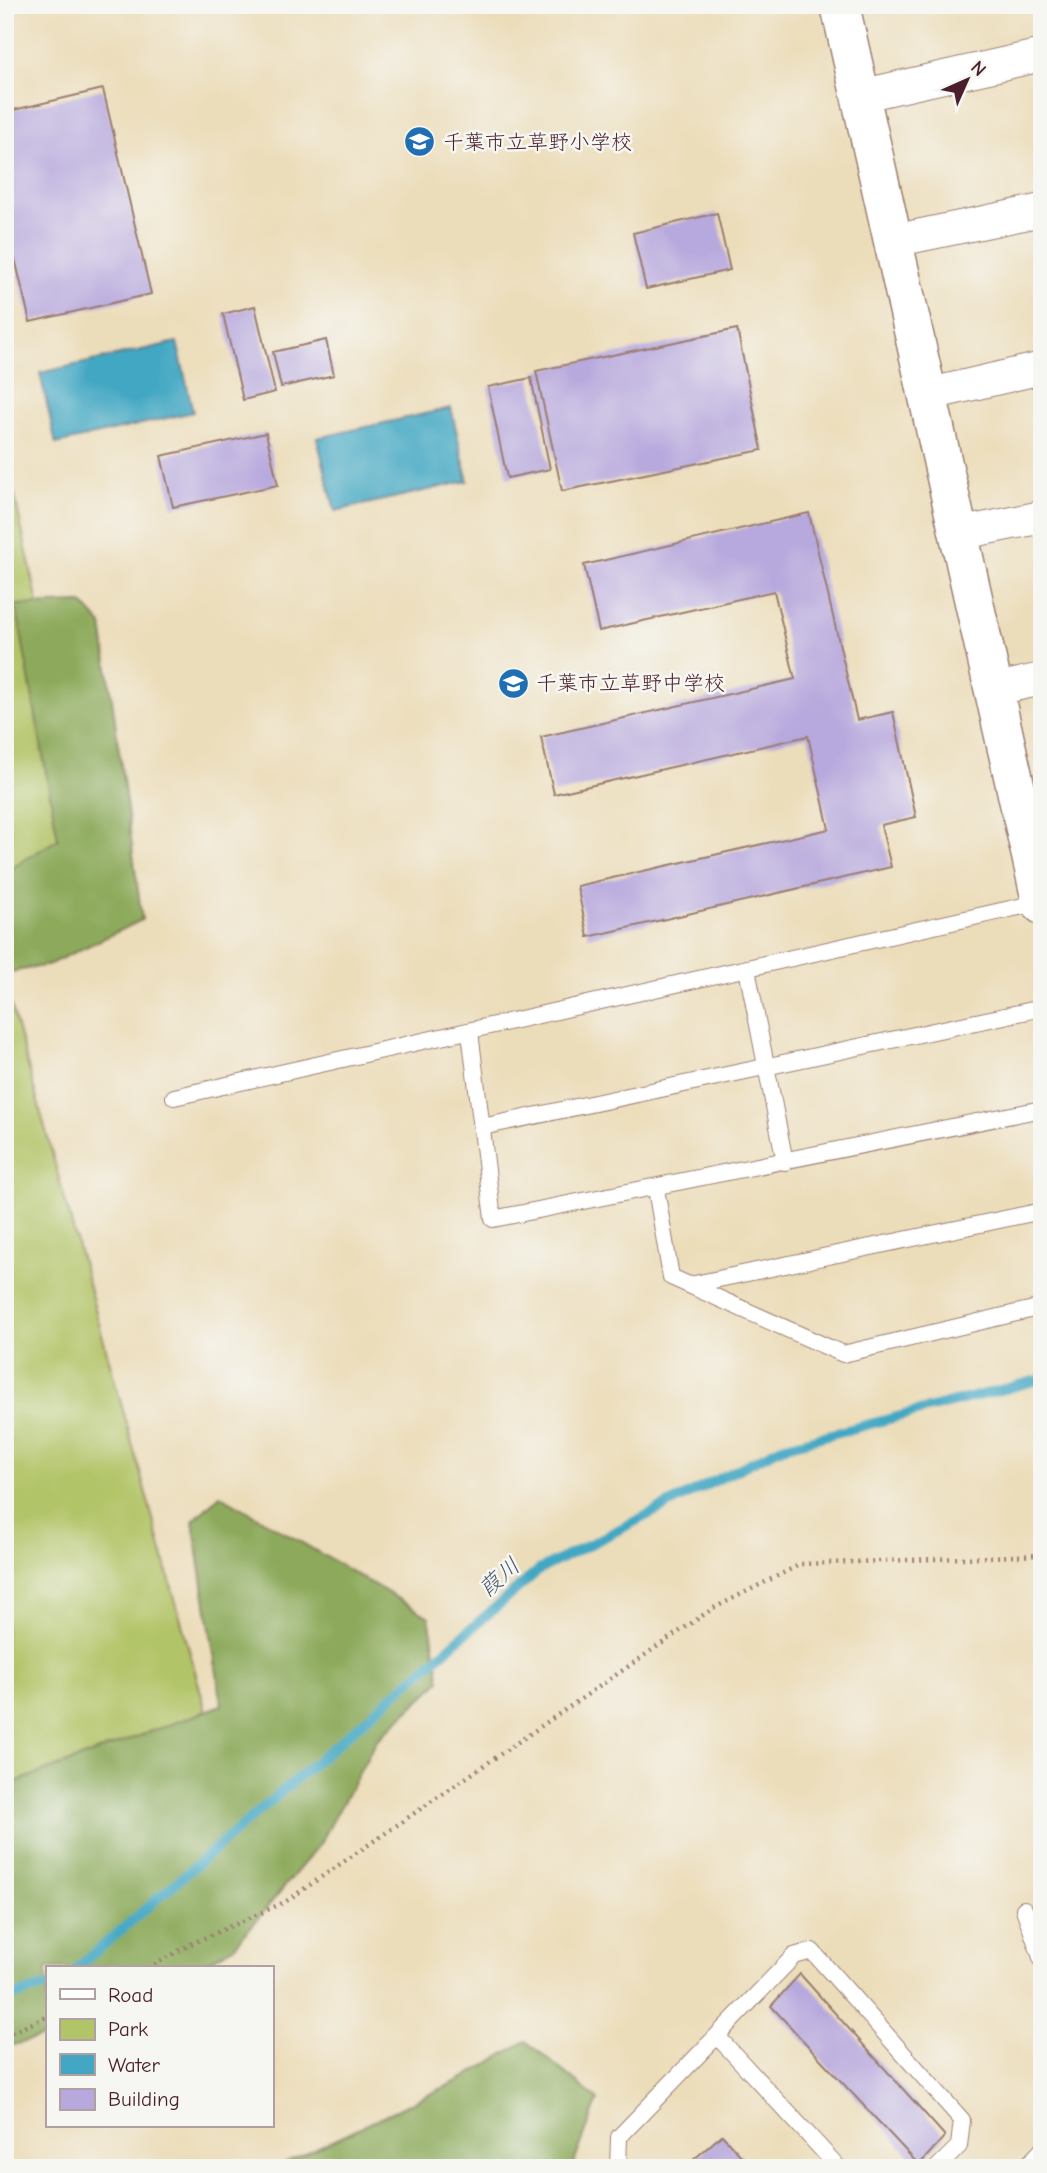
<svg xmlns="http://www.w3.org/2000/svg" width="1047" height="2173" font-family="'Comic Neue','Klee One',sans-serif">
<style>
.green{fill:#b2c468;stroke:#7e724a;stroke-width:2}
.forest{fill:#8daa5c;stroke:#6c6444;stroke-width:2}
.water{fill:#43a7c3;stroke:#466377;stroke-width:2}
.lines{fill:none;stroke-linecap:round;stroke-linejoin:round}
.stream{stroke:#43a7c3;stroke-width:10}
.building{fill:#b7a8dd}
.lane-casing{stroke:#9b7e72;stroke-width:18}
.street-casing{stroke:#9b7e72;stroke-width:34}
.secondary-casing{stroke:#9b7e72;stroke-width:41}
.path{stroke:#9b7e72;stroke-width:4.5;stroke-dasharray:2 5;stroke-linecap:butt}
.lane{stroke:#fff;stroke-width:16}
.street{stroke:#fff;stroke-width:32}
.secondary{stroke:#fff;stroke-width:38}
.labels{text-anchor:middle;stroke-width:5;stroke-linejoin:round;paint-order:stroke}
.poi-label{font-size:21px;fill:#4a1f2b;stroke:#f6f6f2;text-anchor:start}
.water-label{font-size:23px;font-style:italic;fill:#475568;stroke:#f6f6f2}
</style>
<rect width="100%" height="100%" fill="#f6f6f2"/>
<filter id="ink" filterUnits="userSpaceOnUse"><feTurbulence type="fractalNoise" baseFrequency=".0143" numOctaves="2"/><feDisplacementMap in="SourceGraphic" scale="14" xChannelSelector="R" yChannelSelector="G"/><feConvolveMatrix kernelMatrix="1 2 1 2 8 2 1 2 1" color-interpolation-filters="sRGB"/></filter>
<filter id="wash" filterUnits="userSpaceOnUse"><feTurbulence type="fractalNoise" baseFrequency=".00686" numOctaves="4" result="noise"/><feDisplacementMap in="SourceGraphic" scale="28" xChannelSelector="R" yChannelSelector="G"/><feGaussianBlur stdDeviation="1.57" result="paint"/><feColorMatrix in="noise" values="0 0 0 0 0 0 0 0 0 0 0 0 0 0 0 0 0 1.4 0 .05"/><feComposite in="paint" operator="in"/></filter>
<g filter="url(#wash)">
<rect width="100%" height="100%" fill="#ecddba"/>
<!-- green -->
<path class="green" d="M5,452l96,439 -96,22z
M5,983l204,739 -204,89z"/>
<!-- forest -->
<path class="forest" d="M82,603l20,22 40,295 -94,45 -43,8v-101l53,-33 -42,-234z
M220,1495l209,122 11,64 -63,59 -57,104 -86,103 -38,21h-149v68l-42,11v-261l217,-81 -29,-184z
M526,2041l72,59 -26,68h-298l190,-90z"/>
<!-- water -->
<path class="water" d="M177,342l16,70 -137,32 -16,-71z
M451,408l17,73 -133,30 -18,-73z"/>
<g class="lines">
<!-- stream -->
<path class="stream" d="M77,1968l462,-398 243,-123 260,-68
M5,1999l42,-13"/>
</g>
<g id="blocks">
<!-- building -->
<path class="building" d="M103,89l48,205 -121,28 -25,-106v-104z
M717,213l13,57 -84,19 -13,-56z
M255,306l20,86 -32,8 -20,-86z
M737,329l25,121 -200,41 -26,-120z
M326,340l8,35 -53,12 -8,-35z
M531,378l19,91 -43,9 -19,-91z
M266,433l12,52 -105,22 -12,-51z
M809,513l48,207 36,-8 23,105 -35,8 10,42 -303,70 -11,-51 252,-57 -21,-93 -254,58 -13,-57 254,-58 -21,-88 -175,40 -15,-66z
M800,1974l145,162 -26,29 -148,-159z
M722,2135l30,33h-54l-6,-7z"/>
</g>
</g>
<g filter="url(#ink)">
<use href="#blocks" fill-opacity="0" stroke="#9b7e72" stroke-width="2"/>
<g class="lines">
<defs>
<path id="lane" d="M747,969l38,193
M470,1032l23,187 549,-110
M174,1097l867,-195
M482,1127l560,-119
M656,1189l15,88 172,77 199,-47
M690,1285l352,-74
M1024,1909l18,51
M717,2036l122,132
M618,2168l1,-31 175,-181 18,-5 150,169 -3,26 -22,22
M1025,2168l17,-18"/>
<path id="street" d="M859,96l183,-41
M893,241l149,-31
M926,395l116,-27
M958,534l84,-17
M992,690l50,-11"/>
<path id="secondary" d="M840,5l202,900"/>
</defs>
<!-- lane casing -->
<use href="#lane" class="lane-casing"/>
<!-- street casing -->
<use href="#street" class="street-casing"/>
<!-- secondary casing -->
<use href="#secondary" class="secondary-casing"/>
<!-- path -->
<path class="path" d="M148,1968l43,-24 94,-42 427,-293 89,-45 241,-9
M5,2035l42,-18"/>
<!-- lane -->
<use href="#lane" class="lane"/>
<!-- street -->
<use href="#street" class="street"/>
<!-- secondary -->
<use href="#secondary" class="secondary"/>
</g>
</g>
<!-- icons -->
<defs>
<symbol id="school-disc" viewBox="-11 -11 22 22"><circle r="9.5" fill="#1f6fb2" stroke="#f6f6f2"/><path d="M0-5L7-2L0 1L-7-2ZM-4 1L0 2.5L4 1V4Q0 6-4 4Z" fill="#fff"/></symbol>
</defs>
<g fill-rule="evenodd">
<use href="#school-disc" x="402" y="124" width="35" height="35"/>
<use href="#school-disc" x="496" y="666" width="35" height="35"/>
</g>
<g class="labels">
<!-- poi labels -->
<g class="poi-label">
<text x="443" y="149">千葉市立草野小学校</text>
<text x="536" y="690">千葉市立草野中学校</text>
</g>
<!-- water labels -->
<g class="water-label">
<text transform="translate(499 1577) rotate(-41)" y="8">葭川</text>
</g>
</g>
<!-- margin -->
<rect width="1047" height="2173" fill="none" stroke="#f6f6f2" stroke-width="28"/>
<!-- legend -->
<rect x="46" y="1966" width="228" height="161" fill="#f6f6f2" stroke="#b1a0a2" stroke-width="2"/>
<rect x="60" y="1989" width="35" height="10" fill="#ffffff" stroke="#b1a0a2" stroke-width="2"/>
<text x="108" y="2002" font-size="21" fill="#4a1f2b">Road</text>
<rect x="60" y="2019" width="35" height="21" fill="#b2c468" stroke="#b1a0a2" stroke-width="2"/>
<text x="108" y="2036" font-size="21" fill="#4a1f2b">Park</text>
<rect x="60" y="2054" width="35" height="21" fill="#43a7c3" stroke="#b1a0a2" stroke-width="2"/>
<text x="108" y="2072" font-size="21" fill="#4a1f2b">Water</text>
<rect x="60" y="2089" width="35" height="21" fill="#b7a8dd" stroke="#b1a0a2" stroke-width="2"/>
<text x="108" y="2106" font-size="21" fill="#4a1f2b">Building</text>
<!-- north arrow -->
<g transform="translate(967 80) rotate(45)" stroke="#f6f6f2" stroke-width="5" paint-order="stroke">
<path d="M0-5L12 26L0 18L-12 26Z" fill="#4a1f2b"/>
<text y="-10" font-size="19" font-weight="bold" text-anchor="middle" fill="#4a1f2b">N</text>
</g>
</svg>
